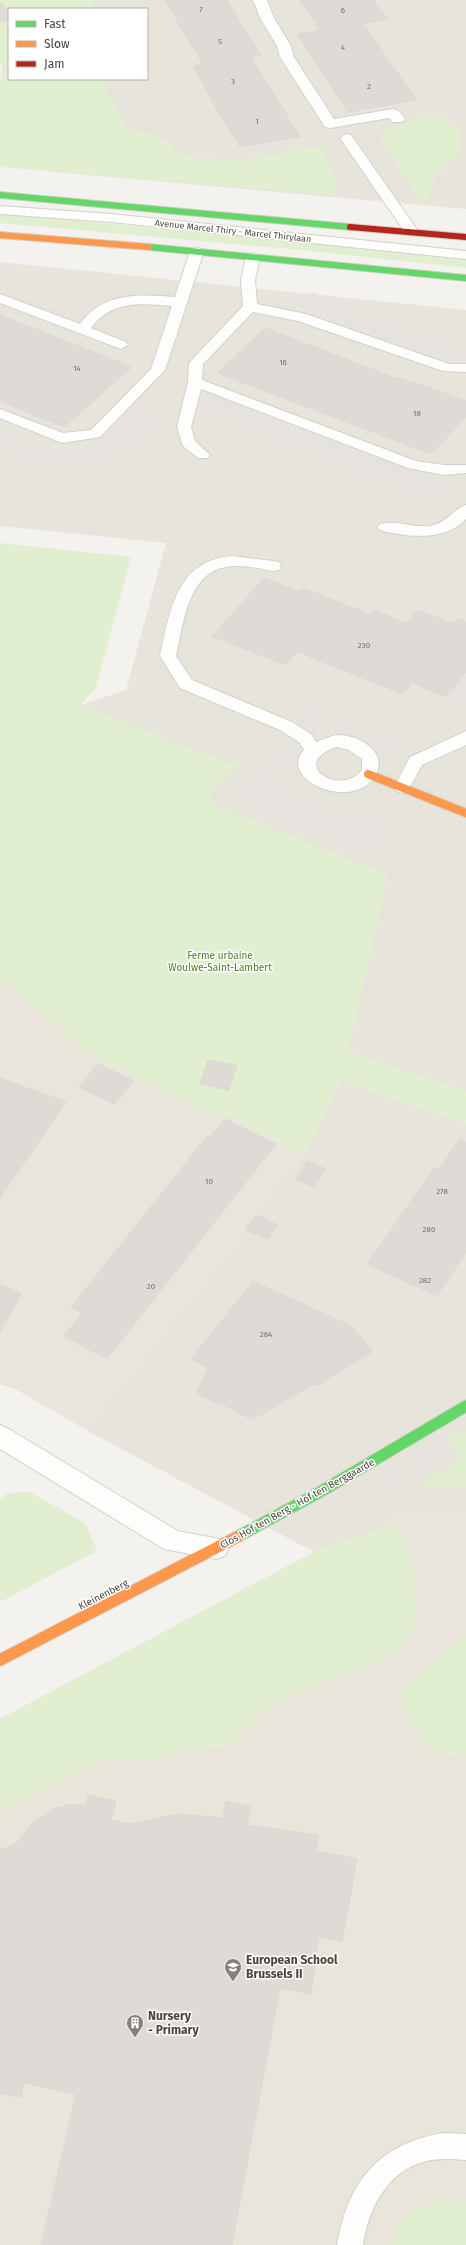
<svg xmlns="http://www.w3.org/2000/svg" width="466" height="2245" font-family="'Fira Sans',sans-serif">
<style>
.residential{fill:#e7e4dc}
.education{fill:#eae5da}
.green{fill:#e1eecf}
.parking{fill:#e6e3df}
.building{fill:#dedbd6;stroke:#dcd9d4}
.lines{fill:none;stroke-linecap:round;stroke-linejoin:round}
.lane-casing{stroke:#d2d0cb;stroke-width:2}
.street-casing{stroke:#d2d0cb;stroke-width:2}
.fast-far1-casing{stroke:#d3cfc5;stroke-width:8}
.fast-casing{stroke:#d3cfc5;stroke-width:13}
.slow-far2-casing{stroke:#d3cfc5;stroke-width:8}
.slow-far1-casing{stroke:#d3cfc5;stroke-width:10}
.slow-casing{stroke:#d3cfc5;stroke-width:13}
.jam-casing{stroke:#d3cfc5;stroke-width:8}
.lane{fill:#fdfdfc;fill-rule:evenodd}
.street{fill:#fdfdfc;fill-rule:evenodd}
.fast-far1{stroke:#63d668;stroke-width:6}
.fast{stroke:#63d668;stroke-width:11}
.slow-far2{stroke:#ff974d;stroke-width:6}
.slow-far1{stroke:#ff974d;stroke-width:8}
.slow{stroke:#ff974d;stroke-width:11}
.jam{stroke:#b3261e;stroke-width:6}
.labels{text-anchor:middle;stroke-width:3;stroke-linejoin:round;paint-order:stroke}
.number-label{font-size:8px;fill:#706a61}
.far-street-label{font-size:9px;fill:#4b4439;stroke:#fff}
.park-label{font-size:10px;fill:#4a7f2a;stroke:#fff}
.street-label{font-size:10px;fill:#4b4439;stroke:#fff}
.near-poi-label{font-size:12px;font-weight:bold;fill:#4b4439;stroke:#fff;text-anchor:start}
</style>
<rect width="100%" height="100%" fill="#f4f2ee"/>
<!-- residential -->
<path class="residential" d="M62,0h404v209l-422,-38 10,-92h93v-70h-86z
M0,262l466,48v1221l-73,-12 2,5 -81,28 -226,-121 156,-196 1,-5 33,-46 27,-29 -81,-41 -4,4 -82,-39 -132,-97h-6v-142l81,-135 45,-15 40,-147 -166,-17z"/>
<!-- education -->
<path class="education" d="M0,982h6l83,72 131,64 4,-4 81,41 -27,29 -32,45 1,1 -3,5 -156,196 -73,-42 -15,-5z
M453,1512l13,2v731h-466v-526l314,-167 81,-28 -2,-6z"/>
<!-- green -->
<path class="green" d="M0,0h92l1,9h-84v70h95l2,12 22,38 24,5 17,9 7,10 16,5 51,3 77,-15 19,36 -5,13 -334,-28v-86l3,-13 -3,-5v-42h7c3,-11 -4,-13 -7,-21z
M439,118c17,3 27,16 22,35 -7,9 -19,13 -25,23 -4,8 -6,18 -8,27l-7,-1 -41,-63c11,-20 38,-20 59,-21z
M0,213l466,45v10l-165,-18 -301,-27z
M0,543l131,14 -35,131 -15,17 154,61 -25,27 3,11 175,71 -40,177 118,39v34l-125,-45 -36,75 -81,-41 -4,4 -131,-64 -83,-72h-6z
M466,1432v54l-41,1 -1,-6 37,-22 -16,-19z
M30,1492l56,32 11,27 -97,51v-103l8,-6z
M395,1524l18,40 2,31v30l-20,28 -61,26 -26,8 -29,14 -24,19 -18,20 -17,6 -35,3 -28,11 -54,-1 -103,53v-93l314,-167z
M466,1635v122l-37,-7 -26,-43 -5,-15z
M443,2200l23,4v41h-75c10,-28 23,-39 52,-45z"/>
<!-- parking -->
<path class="parking" d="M311,292l155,55v9l-5,6 -15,-1 -150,-55z
M208,395l241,89 -5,22 -241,-93z
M142,403l23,8 -25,29 -23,19 -25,8 -26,4 -31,-5 -35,-15v-21l48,20 12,2 27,-2 11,-4z
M466,672v37l-23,-9z
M315,704l93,43 -21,5 -65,-27 -50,58 67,26 51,-4 -10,39 -24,8 -108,-47 -7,-17z
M445,1440l9,11 -72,42 -10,-12z"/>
<!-- building -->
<path class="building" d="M165,0h62l10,17 -57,9z
M300,0h73l14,19 -67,11z
M0,2l7,8v11h-7z
M237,17l24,38 -58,9 -23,-38z
M363,23l26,38 -67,11 -25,-38z
M251,57l24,39 -60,10 -22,-40z
M389,61l28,39 -69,12 -26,-40z
M275,96l25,41 -60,10 -25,-41z
M0,315l132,52 -68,60 -64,-26z
M265,328l133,51 1,-2 67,24v16l-35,37 -214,-81z
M264,578l36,14 3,-4 66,26 4,-4 34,13 10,-13 37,14 4,-6 8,4v50l-20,25 -34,-14 -9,11 -105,-42 -13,13 -73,-29z
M208,1060l29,5 -8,25 -29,-6z
M98,1064l36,17 -20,23 -35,-17z
M0,1078l66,24 -66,96z
M225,1119l51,25 -169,215 -43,-23 18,-23 -11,-6 137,-172 2,2z
M460,1139l6,3v40l-27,-13z
M307,1161l19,8 -12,18 -19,-8z
M435,1167l31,15v43l-55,-24z
M411,1201l55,24v27l-8,12 -69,-31z
M256,1215l22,10 -10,14 -23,-9z
M389,1233l69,31 -21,32 -70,-32z
M253,1281l98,45 22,25 -57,35 -2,-2 -62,36 -31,-17 -2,2 -22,-12 11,-25 -17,-9z
M0,1285l22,8 -22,39z
M88,1795l28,6 -5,19 18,4 50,-10 44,4 3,-17 25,6 -4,18 71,10 -2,16 41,8 -15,83 -23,-5 -8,57 -31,-6 -48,257h-191l35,-151 -52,-11 -3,15 -21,-5v-243l17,-7 15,-20 21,-14 15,-4h18z"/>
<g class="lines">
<defs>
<path id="lane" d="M346,134l5,1 65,93 2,3 -2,3h-10l-66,-96z
M0,206l111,8 355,37v8l-355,-37 -111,-8z
M197,247l7,4 -39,119 -65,67 -38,6 -62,-25v-9l63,24 28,-3 60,-61 21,-63c-31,-3 -61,-6 -81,22l35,14 2,3 -7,4 -121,-46v-9l80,30c22,-32 60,-30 95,-27l15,-46z
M253,253l7,4 -5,23 2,24 49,10 143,50h17v8l-23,-1 -145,-50 -45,-9 -50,52 -1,16 214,81 28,4h22v8l-22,2 -36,-7 -207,-79 -10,38 4,14 15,14 -2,3h-10l-15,-12 -6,-19 11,-45 1,-19 54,-57 -2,-26 5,-23z
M466,505v14c-21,23 -60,18 -86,11l-3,-3 3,-3c15,-4 33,4 49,2 19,-3 24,-17 37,-21z
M232,556l41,5 6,1 2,4 -2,4 -6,1c-16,-3 -36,-8 -52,-3 -34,10 -38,58 -45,88l16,24 100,42 19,12 5,8c6,-2 14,-6 20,-7 24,-1 56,19 37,44 -25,32 -96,-1 -69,-29l-5,-8 -19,-12 -100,-42 -20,-32c10,-44 16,-96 72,-100zM337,747l12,3 13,9v11c-22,28 -75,-7 -25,-23z
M466,731v14l-44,20 -14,26 -6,2 -6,-2 -2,-4 16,-30z
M443,2133l23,1v26c-15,-1 -29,-2 -43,2 -37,10 -55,49 -60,83h-26c11,-64 41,-101 106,-112z"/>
<path id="street" d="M253,0h14l7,18 17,28 3,11 40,62 59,-10c6,1 9,5 12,10l-2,3h-10l-4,-4 -59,10 -5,-1 -45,-70 -3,-11 -17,-28z
M0,1425l9,4 169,102 47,9 4,8 -4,8 -9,3 -52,-10 -164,-100z"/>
<path id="fast-far1" d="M0,195l350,32
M149,247l317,31"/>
<path id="fast" d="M237,1537l83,-45 146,-86"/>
<path id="slow-far2" d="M0,235l149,12"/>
<path id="slow-far1" d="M368,774l98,39"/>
<path id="slow" d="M0,1660l237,-123"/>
<path id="jam" d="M350,227l116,10"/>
</defs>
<!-- lane casing -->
<use href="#lane" class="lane-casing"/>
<!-- street casing -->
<use href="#street" class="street-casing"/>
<!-- fast-far1 casing -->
<use href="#fast-far1" class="fast-far1-casing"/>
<!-- fast casing -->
<use href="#fast" class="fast-casing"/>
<!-- slow-far2 casing -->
<use href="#slow-far2" class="slow-far2-casing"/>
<!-- slow-far1 casing -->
<use href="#slow-far1" class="slow-far1-casing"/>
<!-- slow casing -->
<use href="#slow" class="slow-casing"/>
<!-- jam casing -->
<use href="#jam" class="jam-casing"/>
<!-- lane -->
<use href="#lane" class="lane"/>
<!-- street -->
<use href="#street" class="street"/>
<!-- fast-far1 -->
<use href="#fast-far1" class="fast-far1"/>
<!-- fast -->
<use href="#fast" class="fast"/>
<!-- slow-far2 -->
<use href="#slow-far2" class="slow-far2"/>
<!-- slow-far1 -->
<use href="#slow-far1" class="slow-far1"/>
<!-- slow -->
<use href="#slow" class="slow"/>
<!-- jam -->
<use href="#jam" class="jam"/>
</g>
<!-- icons -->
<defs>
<symbol id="school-pin" viewBox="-11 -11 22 30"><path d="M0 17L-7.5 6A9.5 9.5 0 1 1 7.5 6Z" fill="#868178" stroke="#fff"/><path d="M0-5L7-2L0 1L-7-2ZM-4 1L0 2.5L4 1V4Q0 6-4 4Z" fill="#fff"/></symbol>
<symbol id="building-pin" viewBox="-11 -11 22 30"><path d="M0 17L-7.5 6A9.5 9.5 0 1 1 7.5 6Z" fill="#868178" stroke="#fff"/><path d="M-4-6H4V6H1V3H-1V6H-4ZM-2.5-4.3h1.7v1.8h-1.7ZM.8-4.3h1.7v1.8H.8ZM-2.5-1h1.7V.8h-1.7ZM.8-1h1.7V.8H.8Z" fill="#fff"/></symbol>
</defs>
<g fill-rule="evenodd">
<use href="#school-pin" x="223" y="1957" width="20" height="27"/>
<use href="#building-pin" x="125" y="2013" width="20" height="27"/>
</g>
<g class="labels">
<!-- number labels -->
<g class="number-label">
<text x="201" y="12">7</text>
<text x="343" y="13">6</text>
<text x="220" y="44">5</text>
<text x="343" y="50">4</text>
<text x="233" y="84">3</text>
<text x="369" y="89">2</text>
<text x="257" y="124">1</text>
<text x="283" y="365">16</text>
<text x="77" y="371">14</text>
<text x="417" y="416">18</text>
<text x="364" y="648">230</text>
<text x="209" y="1184">10</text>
<text x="442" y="1194">278</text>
<text x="429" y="1232">280</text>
<text x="425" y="1283">282</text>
<text x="151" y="1289">20</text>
<text x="266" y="1337">284</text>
</g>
<!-- far-street labels -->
<g class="far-street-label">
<text transform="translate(233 231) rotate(6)" y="3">Avenue Marcel Thiry - Marcel Thirylaan</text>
</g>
<!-- park labels -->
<g class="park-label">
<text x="220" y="959">Ferme urbaine<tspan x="220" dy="12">Woulwe-Saint-Lambert</tspan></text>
</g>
<!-- street labels -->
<g class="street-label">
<text transform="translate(297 1503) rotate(-29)" y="4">Clos Hof ten Berg - Hof ten Berggaarde</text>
<text transform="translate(103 1594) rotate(-27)" y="4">Kleinenberg</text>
</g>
<!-- near-poi labels -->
<g class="near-poi-label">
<text x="246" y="1964">European School<tspan x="246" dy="14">Brussels II</tspan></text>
<text x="148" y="2020">Nursery<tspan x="148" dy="14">- Primary</tspan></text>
</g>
</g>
<!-- legend -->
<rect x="8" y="8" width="140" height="72" fill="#ffffff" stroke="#b7b4b0"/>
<rect x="16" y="21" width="20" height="6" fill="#63d668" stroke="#b7b4b0"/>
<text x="44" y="28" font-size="12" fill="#4b4439">Fast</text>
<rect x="16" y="41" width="20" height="6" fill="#ff974d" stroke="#b7b4b0"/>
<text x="44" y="48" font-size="12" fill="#4b4439">Slow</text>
<rect x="16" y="61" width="20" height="6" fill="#b3261e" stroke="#b7b4b0"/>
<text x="44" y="68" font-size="12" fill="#4b4439">Jam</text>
</svg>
